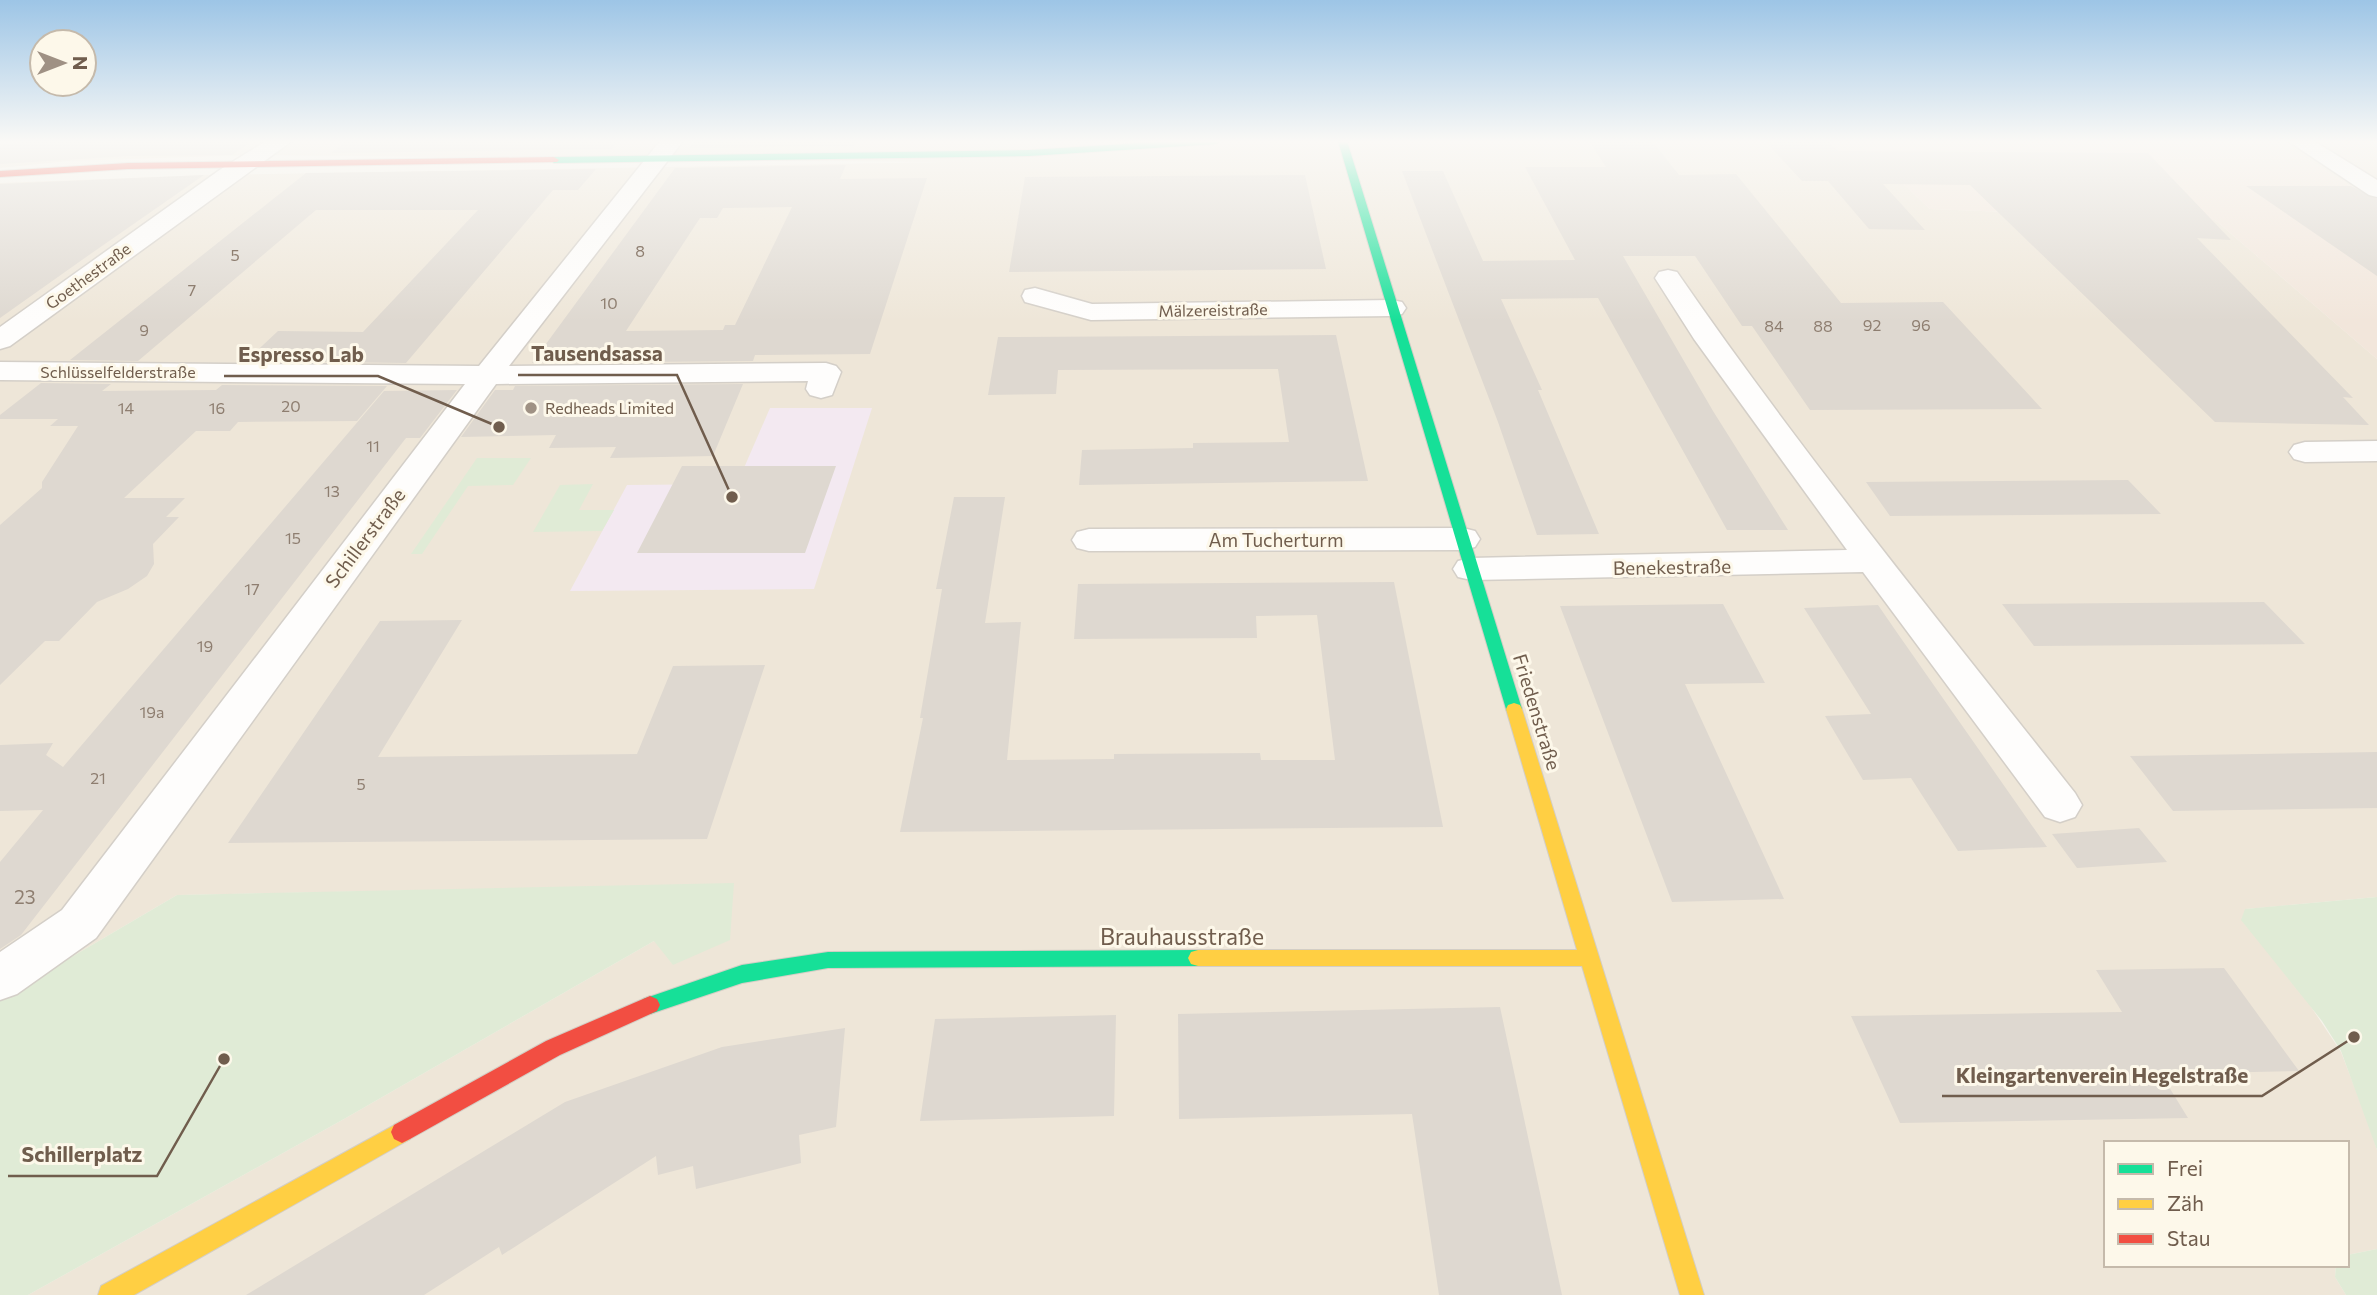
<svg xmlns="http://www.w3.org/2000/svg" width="2377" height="1295" font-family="Commissioner,sans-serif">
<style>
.residential{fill:#eee6d8}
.commercial{fill:#f2e6db}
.education{fill:#f3e9f1}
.green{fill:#e0ebd6}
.building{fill:#ded8d0;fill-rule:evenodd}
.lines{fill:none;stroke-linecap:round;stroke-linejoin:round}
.street-casing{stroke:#d4cfc8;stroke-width:3}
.fast-casing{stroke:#d3cec5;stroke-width:2}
.slow-casing{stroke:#d3cec5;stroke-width:2}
.jam-casing{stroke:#d3cec5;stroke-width:2}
.street{fill:#fefdfc;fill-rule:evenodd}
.fast{fill:#16e098;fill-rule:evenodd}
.slow{fill:#ffcf43;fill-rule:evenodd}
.jam{fill:#f24e42;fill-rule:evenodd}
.poi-dot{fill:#9f9184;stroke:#fdf8ea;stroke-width:2.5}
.labels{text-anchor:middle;stroke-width:6;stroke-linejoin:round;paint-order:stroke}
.number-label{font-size:16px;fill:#8e7e70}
.far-street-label{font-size:16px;fill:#705d4d;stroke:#fdf8ea}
.far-poi-label{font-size:16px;fill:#705d4d;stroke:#fdf8ea;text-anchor:start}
.street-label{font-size:19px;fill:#705d4d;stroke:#fdf8ea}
.near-number-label{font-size:19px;fill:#8e7e70}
.near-street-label{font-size:23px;fill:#705d4d;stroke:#fdf8ea}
.leader{fill:none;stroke:#705d4d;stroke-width:2.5}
.callout-dot{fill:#705d4d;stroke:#fdf8ea;stroke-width:2.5}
.callout-label{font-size:21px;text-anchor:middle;font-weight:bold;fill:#705d4d;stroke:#fdf8ea;stroke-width:6;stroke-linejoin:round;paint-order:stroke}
</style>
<rect width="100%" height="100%" fill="#f5f2ea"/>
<!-- residential -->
<path class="residential" d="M0,141h1997l7,6 -141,-1 67,63 285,11 162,139v538l-131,12 95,143 30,78 6,20v99l-30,6v-112h-241v122h230l-1,12 11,18h-2318l316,-176 310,-178 80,-57 -557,11 -177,104v-816l210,-8 737,-13 -695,-7 -184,6 -68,7z
M2279,141h98v62z"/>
<!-- commercial -->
<path class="commercial" d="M1997,141h282l98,62v156l-162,-139 -285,-11 -68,-63 141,1z"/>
<!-- education -->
<path class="education" d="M770,408h102l-58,181 -244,2 57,-106 110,-1z"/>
<!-- green -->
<path class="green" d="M477,458h54l-18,27 -45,1 -46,68h-11z
M593,484l-14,26h35l-12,21 -69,1 27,-47z
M734,883l-4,57 -57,25 -19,-24 -310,178 -316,176h-28v-296l177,-104z
M2377,897v253l-36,-99 -19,-30 -81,-101 4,-11z
M2377,1249v46h-31l-11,-18 1,-12h11v-10z"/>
<!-- building -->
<path class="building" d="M27,141h225l-20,14 -104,1 -128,8v-18z
M346,141h272l-6,8 -281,4z
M694,141h162l-2,5 -165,2z
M1589,141h63l27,34 57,-1 105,129 102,-1 99,107 -232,1 -58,-84h-10l-47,-70h-72l90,155 75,119h-61l-129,-232 -97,1 41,91h-4l61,144 -62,1 -39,-113 -96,-251h41l40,90 92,-1 -50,-93h81z
M1765,141h63l10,10 310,2 83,87 -34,-2 156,160 -10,-1 26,28 -154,-3 -245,-237 -87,-1 42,46 -56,-1 -41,-48h-26z
M846,165l-6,14 87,-1 -57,176 -115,1 -2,6 -221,2 143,-195zM792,207l-57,118h-10l-2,5 -97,1 74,-113h17l6,-10z
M596,169l-18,21h-25l-147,173 -160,-2 32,-30 85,1 115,-122h-162l-178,151 -68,-1 236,-187z
M204,175l-115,80 -89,63v-134z
M1305,175l21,94 -317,3 16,-95z
M2246,186h105l26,13v77z
M1336,335l32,146 -289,4 3,-35 111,-2v-5l96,-1 -11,-73 -220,1 -2,24 -68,1 10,-58z
M41,383l70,1 -9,7 114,-1 6,-5 165,1 -30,35 -119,1 -8,9h-34l-72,67h61l-19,19h13l-26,27 1,20 -7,12 -19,13 -31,13 -38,39h-14l-45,44v-160l42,-37v-6l36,-56h-28l8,-7h-58v-4z
M743,384l-30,72 -103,2 6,-11 -67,1 7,-13 -95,2 34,-47h18l2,-4z
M457,390l-37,48h-14l-385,497 -21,14v-87l43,-52 -43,1v-66l53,-2 -7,12 17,12 321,-376z
M682,466h154l-31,87h-168z
M2128,480l33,34 -271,2 -24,-34z
M954,497h51l-20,126 36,-1 -14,138 107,-1v-5l146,-1 1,7h74l-18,-145 -61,1 1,22 -183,1 4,-55 316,-2 49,245 -543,5 23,-114h-3l22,-129h-6z
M2264,602l41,42 -271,2 -32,-42z
M1723,604l42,79 -80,1 99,215 -112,3 -112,-296z
M1878,605l20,29 149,213 -89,4 -47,-73 -48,2 -38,-64 46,-2 -67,-106z
M462,620l-84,137 259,-3 36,-88 92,-1 -58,174 -479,4 152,-222z
M2377,752v56l-204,3 -43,-55z
M2139,828l28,34 -90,6 -25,-34z
M2224,968l75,103 -138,3 27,44 -288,5 -49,-107 271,-4 -26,-42z
M1500,1007l62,288h-123l-27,-181 -233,5 -1,-105z
M1116,1015l-2,101 -194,5 15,-102z
M845,1028l-9,99 -37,8 2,28 -105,26 -3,-23 -35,9 -2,-19 -154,99 -3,-8 -75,48h-178l319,-193 157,-55z"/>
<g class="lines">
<defs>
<path id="street" d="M266,141h26l-282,205 -10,3v-22l221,-158z
M660,141h23l-174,225 317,-3 10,3 5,6 -9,23 -11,3 -11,-3 -4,-6 2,-8 -312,3 -400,554 -79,56 -17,6v-48l62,-42 403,-526 -465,-4v-18l479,4z
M2288,141h26l63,39v17l-8,-2z
M1668,270l9,2c124,180 263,350 398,521l7,12 -7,12 -15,5 -15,-5 -182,-245 -392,8 -13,-3 -5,-8 5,-8 13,-3 376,-8 -153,-211 -39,-61 4,-6z
M1035,288l57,16 300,-4 10,2 4,6 -4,6 -10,2 -301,4 -66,-18 -3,-6 3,-6z
M2377,441v20l-72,1 -11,-3 -5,-7 5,-7 11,-3z
M1463,528l12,3 5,8 -5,8 -12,3 -374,1 -12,-3 -5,-8 5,-8 12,-3z"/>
<path id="fast" d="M1172,141h48l-4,3 -187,12 -475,7 -5,-3 5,-3 475,-7z
M1338,141h9l175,568 -2,4h-12l-2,-4z
M1198,950l7,2 3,6 -3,6 -7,2 -370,2 -86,15 -92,31 -7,-3 -3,-6 3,-6 99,-34 86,-13z"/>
<path id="slow" d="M1514,703l6,2 2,4 182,586h-24l-98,-329h-384l-7,-2 -3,-6 3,-6 7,-2h379l-71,-241 2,-4z
M402,1121l8,4 3,7 -3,7 -276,156h-36l3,-9z"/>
<path id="jam" d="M554,157l5,3 -2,2 -429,7 -128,8v-6l128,-8z
M650,996l7,3 3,6 -3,6 -97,44 -150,84 -8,4 -8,-4 -3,-7 3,-7 152,-84z"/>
</defs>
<!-- street casing -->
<use href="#street" class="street-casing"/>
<!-- fast casing -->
<use href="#fast" class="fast-casing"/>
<!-- slow casing -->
<use href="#slow" class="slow-casing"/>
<!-- jam casing -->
<use href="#jam" class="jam-casing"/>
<!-- street -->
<use href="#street" class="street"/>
<!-- fast -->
<use href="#fast" class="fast"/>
<!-- slow -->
<use href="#slow" class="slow"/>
<!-- jam -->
<use href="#jam" class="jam"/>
</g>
<!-- sky -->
<linearGradient id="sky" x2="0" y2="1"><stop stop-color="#9dc5e6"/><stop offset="0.44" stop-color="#faf9f6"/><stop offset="1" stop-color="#faf9f6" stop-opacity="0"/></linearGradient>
<rect width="2377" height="322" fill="url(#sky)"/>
<!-- markers -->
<circle class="poi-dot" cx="531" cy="408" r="7"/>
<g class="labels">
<!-- number labels -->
<g class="number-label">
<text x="640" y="257">8</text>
<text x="235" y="261">5</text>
<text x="192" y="296">7</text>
<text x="609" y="309">10</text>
<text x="1872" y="331">92</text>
<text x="1921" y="331">96</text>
<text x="1774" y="332">84</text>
<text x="1823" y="332">88</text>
<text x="144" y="336">9</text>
<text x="291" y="412">20</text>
<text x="126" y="414">14</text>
<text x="217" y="414">16</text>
<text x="373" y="452">11</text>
<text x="332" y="497">13</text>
<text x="293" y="544">15</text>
<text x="252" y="595">17</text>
<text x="205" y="652">19</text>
<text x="152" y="718">19a</text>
<text x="98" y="784">21</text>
<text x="361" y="790">5</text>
</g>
<!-- far-street labels -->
<g class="far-street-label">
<text transform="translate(88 276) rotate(-36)" y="6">Goethestraße</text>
<text transform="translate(1213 310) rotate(-1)" y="6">Mälzereistraße</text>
<text x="118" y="378">Schlüsselfelderstraße</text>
</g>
<!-- far-poi labels -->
<g class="far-poi-label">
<text x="545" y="414">Redheads Limited</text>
</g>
<!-- street labels -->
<g class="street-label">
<text transform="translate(365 538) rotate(-53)" y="7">Schillerstraße</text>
<text x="1276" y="547">Am Tucherturm</text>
<text transform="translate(1672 567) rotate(-1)" y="7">Benekestraße</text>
<text transform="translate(1537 712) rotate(73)" y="7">Friedenstraße</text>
</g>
<!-- near-number labels -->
<g class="near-number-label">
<text x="25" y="904">23</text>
</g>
<!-- near-street labels -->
<g class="near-street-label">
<text x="1182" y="945">Brauhausstraße</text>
</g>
</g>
<!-- callouts -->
<path class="leader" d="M732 497L677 375H518M499 427L378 376H224M2354 1037L2262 1096H1942M224 1059L157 1176H8"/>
<g class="callout-dot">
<circle cx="732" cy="497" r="7"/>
<circle cx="499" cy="427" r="7"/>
<circle cx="2354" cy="1037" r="7"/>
<circle cx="224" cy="1059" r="7"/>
</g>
<g class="callout-label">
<text x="597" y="361">Tausendsassa</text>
<text x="301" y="362">Espresso Lab</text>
<text x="2102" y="1083">Kleingartenverein Hegelstraße</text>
<text x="82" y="1162">Schillerplatz</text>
</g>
<!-- legend -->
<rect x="2104" y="1141" width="245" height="126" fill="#fdf8ea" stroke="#c5baab" stroke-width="2"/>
<rect x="2118" y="1164" width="35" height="10" fill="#16e098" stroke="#c5baab" stroke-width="2"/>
<text x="2167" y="1176" font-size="21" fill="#705d4d">Frei</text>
<rect x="2118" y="1199" width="35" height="10" fill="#ffcf43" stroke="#c5baab" stroke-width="2"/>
<text x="2167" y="1211" font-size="21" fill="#705d4d">Zäh</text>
<rect x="2118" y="1234" width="35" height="10" fill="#f24e42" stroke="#c5baab" stroke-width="2"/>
<text x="2167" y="1246" font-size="21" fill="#705d4d">Stau</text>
<!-- north arrow -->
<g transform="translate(63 63) rotate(90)"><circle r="33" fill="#fdf8ea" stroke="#c5baab" stroke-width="2"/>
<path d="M0-5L12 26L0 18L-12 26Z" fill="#9f9184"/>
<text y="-10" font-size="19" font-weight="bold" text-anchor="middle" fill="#705d4d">N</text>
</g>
</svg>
